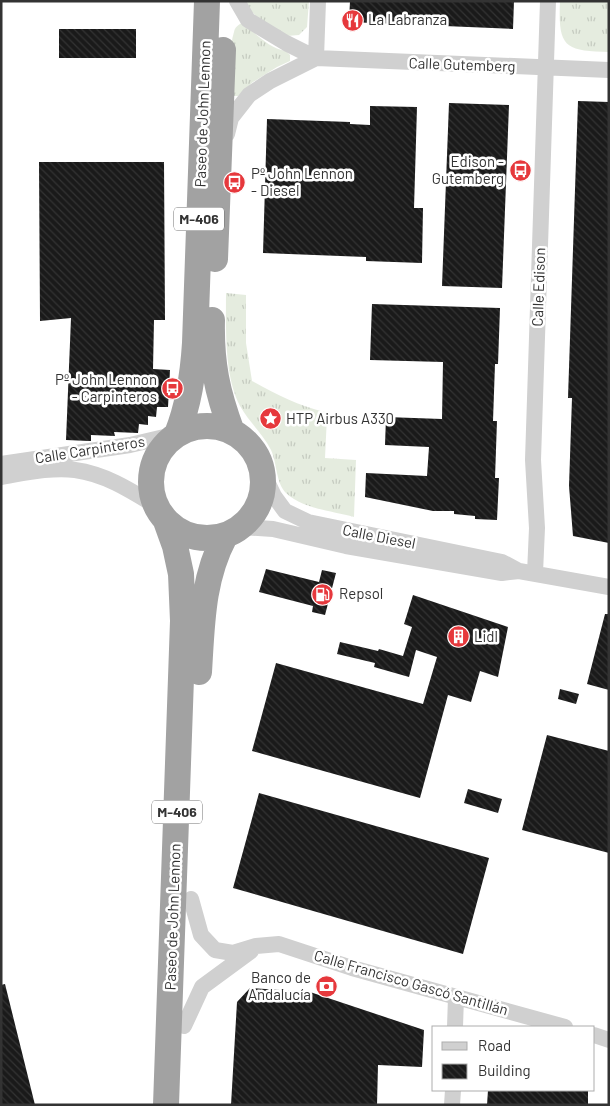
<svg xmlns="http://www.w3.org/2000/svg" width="610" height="1106" font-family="Barlow,sans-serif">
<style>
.grass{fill:url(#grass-tufts)}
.building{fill:url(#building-back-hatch)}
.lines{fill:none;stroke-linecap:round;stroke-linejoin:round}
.minor{stroke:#d0d0d0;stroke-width:16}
.trunk{stroke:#a2a2a2;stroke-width:26}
.labels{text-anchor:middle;stroke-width:5;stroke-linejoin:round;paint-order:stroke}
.shield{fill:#fff;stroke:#707070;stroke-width:1}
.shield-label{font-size:14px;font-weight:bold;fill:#333}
.poi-label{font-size:15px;fill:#333;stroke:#fff;text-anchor:start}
.street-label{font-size:15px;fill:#333;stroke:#fff}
</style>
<defs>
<pattern id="grass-tufts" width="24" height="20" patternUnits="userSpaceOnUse" patternTransform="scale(1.25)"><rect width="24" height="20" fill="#e5ecdf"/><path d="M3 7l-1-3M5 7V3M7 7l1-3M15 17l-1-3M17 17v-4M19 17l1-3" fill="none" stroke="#c5cbc0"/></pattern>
<pattern id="building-back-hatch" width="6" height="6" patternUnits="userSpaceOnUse" patternTransform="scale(1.25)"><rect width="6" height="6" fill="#1a1a1a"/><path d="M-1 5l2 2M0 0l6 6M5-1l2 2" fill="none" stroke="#333"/></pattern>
</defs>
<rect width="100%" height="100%" fill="#fff"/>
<!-- grass -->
<path class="grass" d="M245,1h64l-2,26 -8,8 -12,1 -30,-19 -9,-9z
M560,1h49v51c-45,-1 -51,-5 -49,-51z
M242,23c14,10 26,25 44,28l4,4v6l-13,6 -24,15 -15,14h-5c-1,-19 -5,-46 1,-64 1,-5 4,-7 8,-9z
M226,293l20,2v48l6,38c24,13 46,25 73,31l2,4 -2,42 31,2 -2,57c-21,-6 -51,-8 -68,-24 -10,-10 -9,-30 -15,-43 -8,-16 -22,-28 -31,-44 -16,-30 -14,-78 -14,-113z"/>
<!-- building -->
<path class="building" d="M350,1h164l-1,28 -164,-7z
M59,29h77v29h-77z
M578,101l31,1v441l-36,-7 -4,-50 3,-88h-4z
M449,103l60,2 -7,183 -60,-2z
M370,106l47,1 -3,101h9l-1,55 -56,-2v-4l-103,-4 4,-134 83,3v2l20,1z
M39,162h125l1,158h-11l-1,49 17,1 -2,37h-11l-1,10 -8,-1v9l-9,-1 -1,9 -24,-1 1,4 -24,-1v6h-2l-23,-1 5,-122 -31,3z
M372,304l128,4 -2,56h-3l-2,57h4l-2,57h4l-2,42 -22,-1v-3l-21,-2v-3h-21l-68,-14 1,-24 61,3 2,-29 -44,-2 1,-28 56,2 1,-57 -73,-2z
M266,569l53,13 3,-12 14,3 -11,42 -13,-3 1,-6 -54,-14z
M413,595l95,32 -10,50 -18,-6 -9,31 -23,-7 -28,103 -168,-47 24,-88 147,41 14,-47 -21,-7 -7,27 -35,-10 1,-4 -38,-9 3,-12 38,9 1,-2 24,7 9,-29 -8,-3z
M605,614h4v76l-22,-6z
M560,689l19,5 -3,10 -18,-5z
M547,735l62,16v102l-87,-23z
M468,789l34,10 -4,14 -34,-10z
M259,793l230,65 -26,96 -230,-66z
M5,984l30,121h-34v-120z
M250,988l60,4 114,38 -2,37 -44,-2 -1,40h-146l6,-103z
M488,1090h100v15h-101z"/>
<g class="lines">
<!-- minor -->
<path class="minor" d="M237,1l11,19 38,23 30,15 293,12
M316,58l2,-57
M227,134l4,-16 18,-23 21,-14 46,-23
M1,464l129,-19 47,-11
M262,471l12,25 11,15 23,11 194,40 17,9
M1,477c24,-4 50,-10 74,-7 30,4 55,20 81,36
M241,527l32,2 73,17 156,27 17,-2 90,16
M535,573l2,-45 -4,-68 15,-459
M191,899l10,36 14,15 18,3 23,-7 23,-2 73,24 213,59
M184,1026l18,-39 49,-36
M455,1027l1,-30
M594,1035l15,5
M452,1105l1,-15"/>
<!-- trunk -->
<path class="trunk" d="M215,259l8,-209
M212,320c-1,43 5,72 20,112
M151 482a56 56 0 1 1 112 0a56 56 0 1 1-112 0Z
M177,434c12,-30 16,-59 18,-91l12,-342
M199,672c3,-48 3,-93 26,-136
M166,1105l17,-484 -2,-47 -6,-28 -9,-25"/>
</g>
<!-- icons -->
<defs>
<symbol id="restaurant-disc" viewBox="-11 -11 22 22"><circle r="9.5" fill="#e6383c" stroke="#fff"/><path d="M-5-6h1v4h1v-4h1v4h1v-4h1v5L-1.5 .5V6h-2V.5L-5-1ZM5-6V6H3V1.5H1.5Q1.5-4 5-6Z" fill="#fff"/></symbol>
<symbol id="bus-disc" viewBox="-11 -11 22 22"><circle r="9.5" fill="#e6383c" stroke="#fff"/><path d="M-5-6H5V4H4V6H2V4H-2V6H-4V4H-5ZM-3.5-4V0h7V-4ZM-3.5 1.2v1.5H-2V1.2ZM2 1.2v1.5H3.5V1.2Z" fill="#fff"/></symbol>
<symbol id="sight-disc" viewBox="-11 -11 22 22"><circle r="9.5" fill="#e6383c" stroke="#fff"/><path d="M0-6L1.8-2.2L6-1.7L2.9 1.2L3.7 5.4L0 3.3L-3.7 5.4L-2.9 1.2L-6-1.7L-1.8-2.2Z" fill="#fff"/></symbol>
<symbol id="fuel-disc" viewBox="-11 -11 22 22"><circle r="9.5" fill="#e6383c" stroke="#fff"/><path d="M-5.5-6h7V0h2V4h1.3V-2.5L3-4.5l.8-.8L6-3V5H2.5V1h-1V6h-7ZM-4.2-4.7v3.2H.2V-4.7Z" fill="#fff"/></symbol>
<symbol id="building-disc" viewBox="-11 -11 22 22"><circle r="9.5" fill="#e6383c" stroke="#fff"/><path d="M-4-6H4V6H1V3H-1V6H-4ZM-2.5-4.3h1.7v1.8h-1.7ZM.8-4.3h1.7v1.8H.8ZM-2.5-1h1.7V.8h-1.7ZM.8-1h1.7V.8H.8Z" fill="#fff"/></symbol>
<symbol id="bank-disc" viewBox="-11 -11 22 22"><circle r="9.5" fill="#e6383c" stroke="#fff"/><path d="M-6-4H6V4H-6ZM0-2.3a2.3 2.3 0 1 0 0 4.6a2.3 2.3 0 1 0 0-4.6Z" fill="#fff"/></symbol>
</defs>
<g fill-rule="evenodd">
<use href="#restaurant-disc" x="340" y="8" width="25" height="25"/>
<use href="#bus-disc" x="508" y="158" width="25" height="25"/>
<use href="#bus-disc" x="222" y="170" width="25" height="25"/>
<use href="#bus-disc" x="160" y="376" width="25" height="25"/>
<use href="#sight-disc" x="258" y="406" width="25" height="25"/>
<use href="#fuel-disc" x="310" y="582" width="25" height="25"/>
<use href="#building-disc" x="446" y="624" width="25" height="25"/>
<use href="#bank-disc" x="314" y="974" width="25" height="25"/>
</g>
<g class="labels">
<!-- shield labels -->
<g class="shield">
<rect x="174" y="207.5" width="50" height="23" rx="4"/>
<rect x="152" y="800.5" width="50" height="23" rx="4"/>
</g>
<g class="shield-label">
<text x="199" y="224">M-406</text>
<text x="177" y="817">M-406</text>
</g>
<!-- poi labels -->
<g class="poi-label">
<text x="368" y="25">La Labranza</text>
<text x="504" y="167" text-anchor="end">Edison -<tspan x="504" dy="17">Gutemberg</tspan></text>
<text x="251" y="179">Pº John Lennon<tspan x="251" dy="17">- Diesel</tspan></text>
<text x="157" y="385" text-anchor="end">Pº John Lennon<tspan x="157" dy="17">- Carpinteros</tspan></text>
<text x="286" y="424">HTP Airbus A330</text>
<text x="339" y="599">Repsol</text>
<text x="474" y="642">Lidl</text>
<text x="311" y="983" text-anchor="end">Banco de<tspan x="311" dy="17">Andalucía</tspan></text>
</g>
<!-- street labels -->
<g class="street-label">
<text transform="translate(462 65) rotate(2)" y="5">Calle Gutemberg</text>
<text transform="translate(203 114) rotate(-88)" y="5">Paseo de John Lennon</text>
<text transform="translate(539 287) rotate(-88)" y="5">Calle Edison</text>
<text transform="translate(90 450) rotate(-9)" y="5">Calle Carpinteros</text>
<text transform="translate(379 537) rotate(11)" y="5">Calle Diesel</text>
<text transform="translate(173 917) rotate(-88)" y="5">Paseo de John Lennon</text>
<text transform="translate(411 983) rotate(16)" y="5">Calle Francisco Gascó Santillán</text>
</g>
</g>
<!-- border -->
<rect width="610" height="1106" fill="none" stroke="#333333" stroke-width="5"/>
<!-- legend -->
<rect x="432" y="1026" width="162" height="65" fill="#ffffff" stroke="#adadad"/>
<rect x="442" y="1042" width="25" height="8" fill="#d0d0d0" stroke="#adadad"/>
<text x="478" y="1051" font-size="15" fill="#333333">Road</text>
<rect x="442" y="1064" width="25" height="15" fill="url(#building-back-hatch)" stroke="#adadad"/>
<text x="478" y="1076" font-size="15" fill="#333333">Building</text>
</svg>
